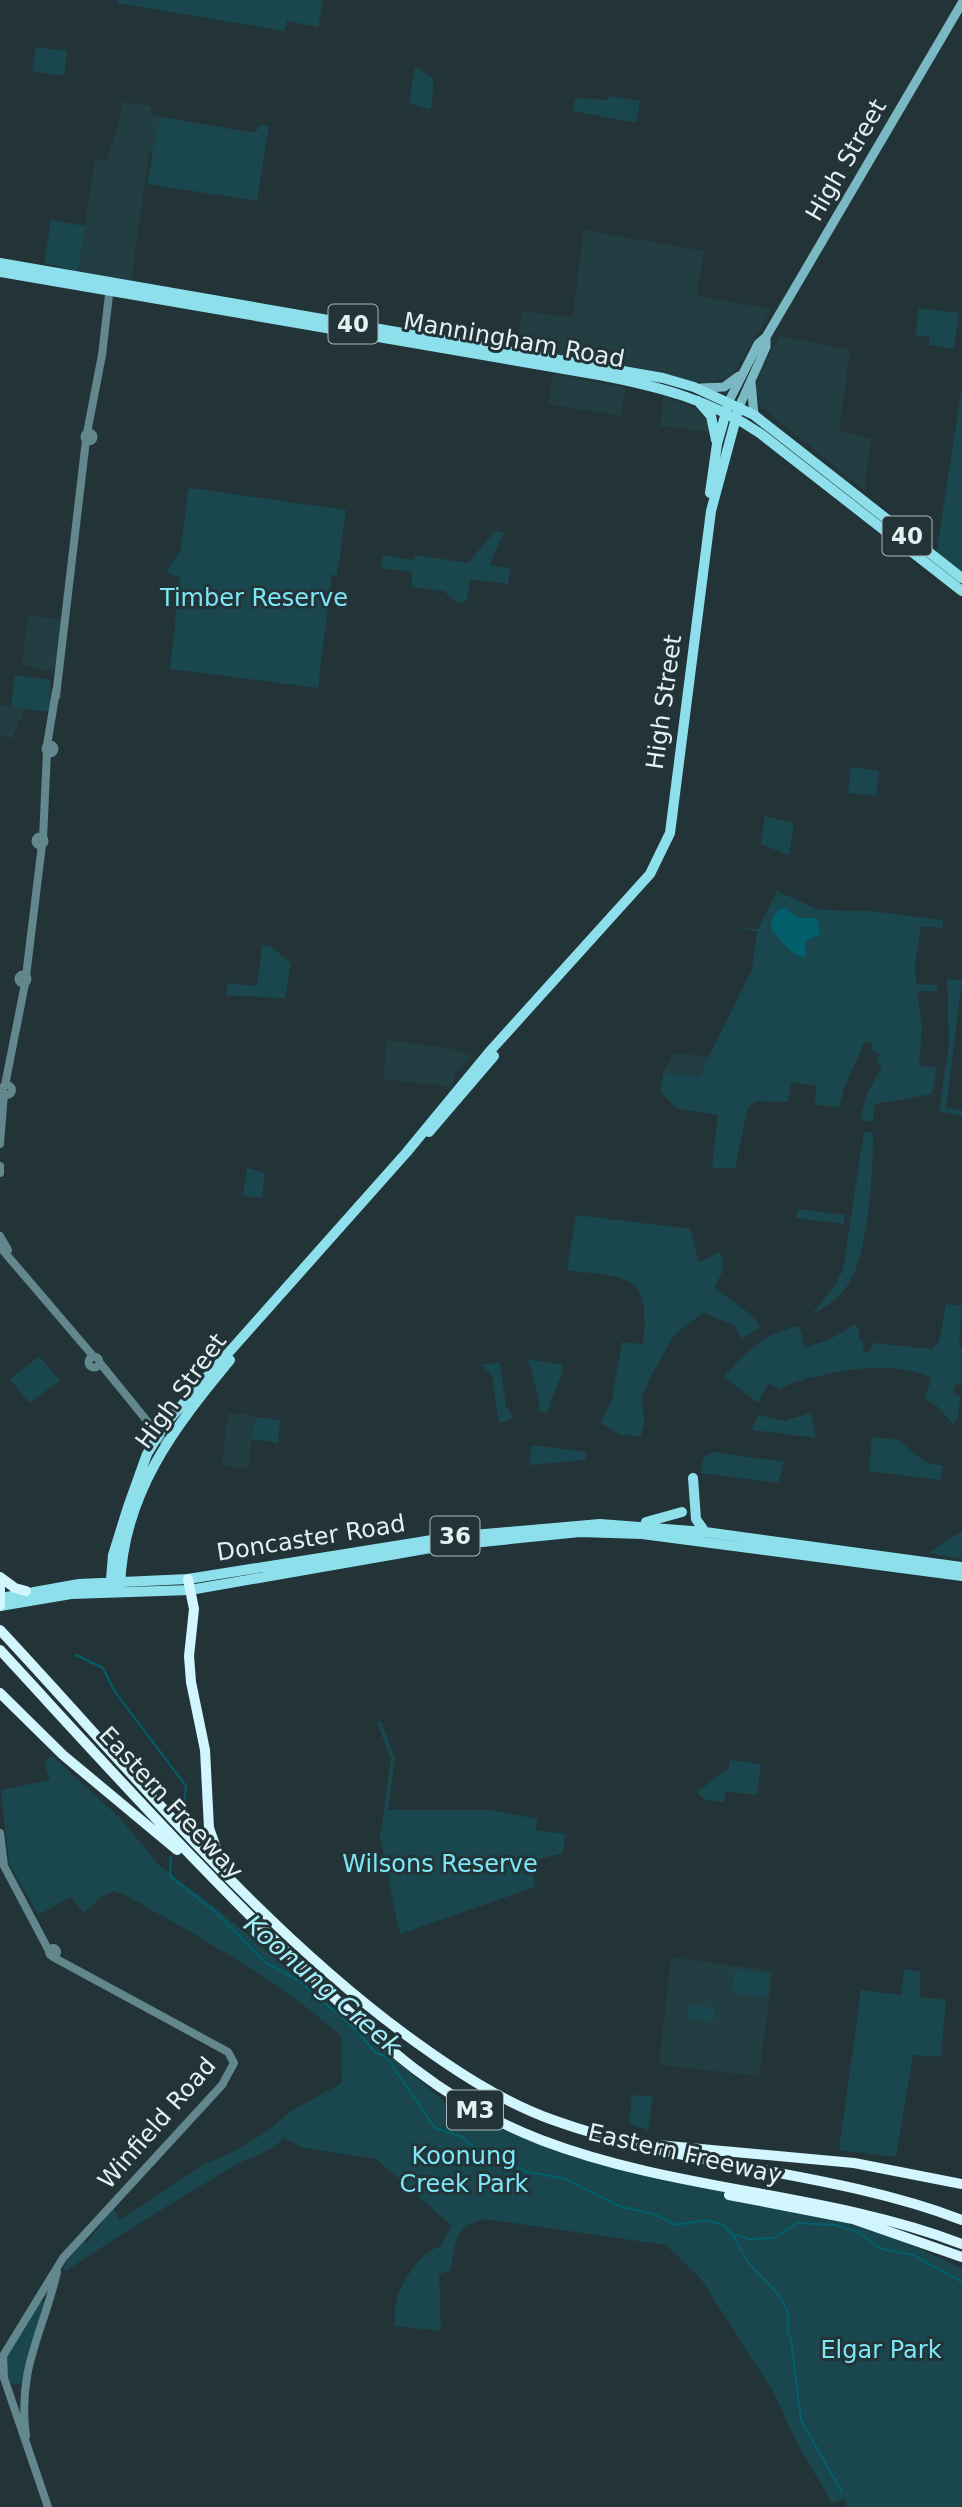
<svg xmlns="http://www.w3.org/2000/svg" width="962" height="2507" font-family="'DejaVu Sans',sans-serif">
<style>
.built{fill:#223e42}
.green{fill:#1a474e}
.water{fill:#01606c}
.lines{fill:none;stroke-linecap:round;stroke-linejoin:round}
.stream{stroke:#01606c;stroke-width:2}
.tertiary{stroke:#62888e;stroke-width:8}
.secondary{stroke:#7ab9c3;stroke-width:9}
.primary{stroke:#8ddfec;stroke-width:10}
.motorway{stroke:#d2f6fd;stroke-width:10}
.labels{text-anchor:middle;stroke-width:6;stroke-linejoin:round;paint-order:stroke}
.shield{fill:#223438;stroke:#aab8ba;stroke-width:2}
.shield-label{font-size:23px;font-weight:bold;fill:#e5f0f2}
.street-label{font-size:24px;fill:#e5f0f2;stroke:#223438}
.park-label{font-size:24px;fill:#7ce6f7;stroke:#223438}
.water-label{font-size:26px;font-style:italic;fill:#a3eefb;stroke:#223438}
</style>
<rect width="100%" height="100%" fill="#223438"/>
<!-- built -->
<path class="built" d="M124,102l27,4v8l9,3 -6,36h-5l-18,128 -53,-10 17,-112 12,1z
M584,230l120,21 -7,39 2,6 73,13 -40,67 -27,9 -190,-39 8,-35 49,7z
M779,336l71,14 -11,81 32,8 -7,51 -105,-85 -4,-14 4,-17z
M553,374l73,14 -5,28 -73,-12z
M664,396l35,14 11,16v6l-50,-6z
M28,615l34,5 -6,48 -6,3 -28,-6z
M0,705l25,4 -13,29 -12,-2z
M387,1040l67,9 18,7 -16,16 -4,15 -69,-8z
M673,1053l36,4 -10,21 -36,-5z
M247,1413l8,4 -7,52 -26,-3 6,-52z
M671,1957l102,14 -14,105 -100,-11z"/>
<!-- green -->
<path class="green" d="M118,0h205l-5,27 -31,-6 -3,10 -166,-28z
M36,47l31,4 -3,25 -32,-5z
M415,66l19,13 -3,29 -3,1 -19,-6z
M608,96l32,5 -4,22 -63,-12 2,-13 32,2z
M160,117l95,16 5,-8 9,1 -12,75 -110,-17z
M51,220l34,6 -7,45 -34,-8z
M919,308l40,5 -5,36 -25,-4 1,-8 -15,-2z
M961,392h1v186l-26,-21z
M191,488l155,22 -9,65h-5l-14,113 -148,-19 10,-91 -14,-6 15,-23 7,-59z
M495,531l9,2 -15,32 21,3 -2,16 -38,-5 -3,21 -9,4 -14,-13 -32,-4v-15l-31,-4 2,-13 31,5 1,-5 53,8z
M15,675l35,5v32l-39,-5z
M851,767l28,4 -3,25 -28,-3z
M765,816l29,7 -5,32 -28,-11z
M777,891l42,19 52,1 72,9 -1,8 -21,-2 -6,37 1,21 21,1 1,6h-21l5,38 -3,37 18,1 -5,27 -57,10 -2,18 -13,-2 7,-26 15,-28 -6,-4 3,-8 -7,-4v-7l-7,-2 -21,47 -5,20 -24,-4 2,-18 -26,-4 -3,20 -30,-1 -10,6 -13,61h-23l6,-53 -41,-6 -16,-17 2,-19 36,4 53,-108 5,-38 -23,-3 24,1z
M262,945l8,1 21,17 -6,35 -59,-3 2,-12 29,3z
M947,979l15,1 -16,128 16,2v6l-23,-5 10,-68z
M864,1132l9,1c0,38 -4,126 -28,156 -9,12 -21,19 -34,26l22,-27 10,-18z
M247,1168l18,5 -3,25 -19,-2z
M797,1209l48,6 -2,9 -47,-6z
M576,1215l114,14 9,34 21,-11c7,16 2,20 -6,35l37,28 9,12 -18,12 -7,-13 -31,-14 -29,22 -23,40 -10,22 2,30 -4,11 -21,-3 -18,-11 11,-24 10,-57 21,2c8,-72 -15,-66 -76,-74z
M946,1304l16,2 -3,41 3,1 -1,37 -6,-1 -2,8 7,5 -2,20 -5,7 -17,-19 -12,-6 8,-21c-40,-16 -72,-11 -113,-2 -14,3 -28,6 -40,14l-11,-7 -10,20 -34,-26c20,-25 43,-45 75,-51l6,21 24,-7 26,-16 5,8 -1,7 5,4 -1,9h6l5,-9 58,6 7,-7z
M39,1356l21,25 -31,22 -19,-24z
M528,1359l35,6c-1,17 -13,30 -15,48l-9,-2v-12z
M500,1362l6,45 8,11 -15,5 -7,-47 -10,-11z
M811,1413l5,25 -64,-8 6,-15 25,6z
M255,1417l25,3 -2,23 -26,-4z
M872,1437l26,3 27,22 18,4 -2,14 -72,-9z
M531,1445l55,7 -1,8 -55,5z
M713,1452l71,10 -6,21 -77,-10 2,-15z
M962,1531v28l-34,-6z
M381,1721l14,37 -7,52h103l46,9 -1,11 29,4 -2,19 -32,8 4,26 -135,47 -20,-96 11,-80 -14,-35z
M52,1756l67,61 40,48 57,43 244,207 114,40 207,51 43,6 68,23 70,34v238h-117v-8l-13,4 -35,-60 -23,-50 -73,-114 -35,-34 -181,-26c-33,8 -28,23 -35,52l-11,3 2,57 -46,-5c0,-8 -1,-20 2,-28 6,-17 24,-48 43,-51l12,-21 -76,-67 -72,-11 -21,-10c-12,16 -34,18 -51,29 -56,34 -112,67 -166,104l-3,-4 20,-26 4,2 26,-35 7,12 84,-56 29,-12 36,-22 22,-19 51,-28 -1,-47c-64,-57 -140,-98 -214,-140l-13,-5 -12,5 -18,17 -14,-16 -32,18 -29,-51 -8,-74 49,-10 -6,-19z
M730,1760l31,4 -4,31 -31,-4 -2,11 -19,-2 -8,-8 32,-24z
M735,1969l35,5 -3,24 -35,-5z
M904,1969l16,3v25l26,3 -5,57 -28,-2 -17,102 -57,-7 22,-160 40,5z
M689,2004l26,4 -2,15 -26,-4z
M632,2095l21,2 -5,33 -19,-6z
M42,2300l5,4 -17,41 -7,39 -14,-1 -5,-24z"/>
<!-- water -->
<path class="water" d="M785,908l14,10h18l3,16 -15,7v16c-14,-1 -24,-18 -34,-28 0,-9 4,-20 14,-21z"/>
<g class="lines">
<!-- stream -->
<path class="stream" d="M76,1655l27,13 12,24 71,94 -2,21
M171,1857l-1,19 43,34 53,53 32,17 56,48 21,24 12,6 48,70 27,9 14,12 23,5 25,17 42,8 53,27 35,8 22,11 30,-5 18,5 8,9 17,5 25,-1 23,-15 38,2 21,6 26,18 31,6 49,27
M732,2234l10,17
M744,2256c15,25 53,42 43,77l4,6 10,81 41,72"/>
<!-- tertiary -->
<path class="tertiary" d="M84.5 437a4.5 4.5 0 1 1 9 0a4.5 4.5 0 1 1-9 0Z
M87,433l15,-78 8,-69
M56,696l30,-256
M45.5 749a4.5 4.5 0 1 1 9 0a4.5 4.5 0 1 1-9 0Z
M47,745l9,-54
M35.5 841a4.5 4.5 0 1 1 9 0a4.5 4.5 0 1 1-9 0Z
M43,838l4,-86
M18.5 979a4.5 4.5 0 1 1 9 0a4.5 4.5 0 1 1-9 0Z
M26,976l16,-131
M5,1085l20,-101
M2 1090a5 5 0 1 1 10 0a5 5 0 1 1-10 0Z
M0,1144l4,-51
M0,1166v7
M0,1236l8,14
M0,1247l94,110
M88.5 1362a5.5 5.5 0 1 1 11 0a5.5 5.5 0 1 1-11 0Z
M100,1363l65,80
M0,1833l4,33 45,85
M49 1952a4 4 0 1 1 8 0a4 4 0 1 1-8 0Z
M26,2436c-9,-68 17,-103 31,-164
M48,2507l-44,-129 -1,-22 60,-98 159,-173 12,-22 -6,-11 -175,-95"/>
<!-- secondary -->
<path class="secondary" d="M751,382l3,33
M701,388l23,-1 15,-11
M729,401l29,-57 8,-7 196,-334
M739,407l27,-60v-10"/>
<!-- primary -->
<path class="primary" d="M0,263l663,115 31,9 60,28 208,163
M0,272l599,103c58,11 113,25 162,59l201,157
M698,401l13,15 5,24
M710,493l7,-49 10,-35
M429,1132l65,-76
M693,1478l3,41 9,13
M646,1522l36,-10
M120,1587c3,-94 54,-159 110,-227
M110,1592l3,-37 15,-48 19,-53 19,-31 240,-270 85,-103 159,-176 20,-41 41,-322 28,-104
M0,1598l79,-14 109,-5 263,-42 149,-13 105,8 257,35
M0,1606l71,-12 119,-4 252,-44 138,-14 62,2 320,42"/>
<!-- motorway -->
<path class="motorway" d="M0,1577l15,11 11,3
M188,1579l6,30 -5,47 2,26 14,68 4,78 12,34
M0,1588v18
M0,1630c130,139 252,291 406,405 45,33 94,66 147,85 133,48 278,50 409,100
M0,1650c96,104 190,209 292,307 82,79 139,140 249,183 136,52 285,52 421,104
M0,1693l63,62 114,95
M657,2145l197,18 108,21
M729,2195l124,24 109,38"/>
</g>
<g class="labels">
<!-- shield labels -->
<g class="shield">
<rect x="328.5" y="304.5" width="49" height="39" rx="5"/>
<rect x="882.5" y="516.5" width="49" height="39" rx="5"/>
<rect x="430.5" y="1516.5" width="49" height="39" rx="5"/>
<rect x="447" y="2090.5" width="56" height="39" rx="5"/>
</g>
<g class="shield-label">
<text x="353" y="332">40</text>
<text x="907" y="544">40</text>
<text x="455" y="1544">36</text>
<text x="475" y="2118">M3</text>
</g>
<!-- street labels -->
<g class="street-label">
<text transform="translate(846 160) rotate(-60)" y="8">High Street</text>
<text transform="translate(514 340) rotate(10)" y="8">Manningham Road</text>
<text transform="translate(664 702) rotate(-82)" y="8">High Street</text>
<text transform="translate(181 1391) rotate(-54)" y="8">High Street</text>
<text transform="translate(311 1538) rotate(-9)" y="8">Doncaster Road</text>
<text transform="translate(171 1803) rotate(47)" y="8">Eastern Freeway</text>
<text transform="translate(157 2123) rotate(-49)" y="8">Winfield Road</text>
<text transform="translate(685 2154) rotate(13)" y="8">Eastern Freeway</text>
</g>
<!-- park labels -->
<g class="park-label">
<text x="254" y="606">Timber Reserve</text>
<text x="440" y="1872">Wilsons Reserve</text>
<text x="464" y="2164">Koonung<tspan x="464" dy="28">Creek Park</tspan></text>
<text x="881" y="2358">Elgar Park</text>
</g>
<!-- water labels -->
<g class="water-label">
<text transform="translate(323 1985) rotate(41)" y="9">Koonung Creek</text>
</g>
</g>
</svg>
